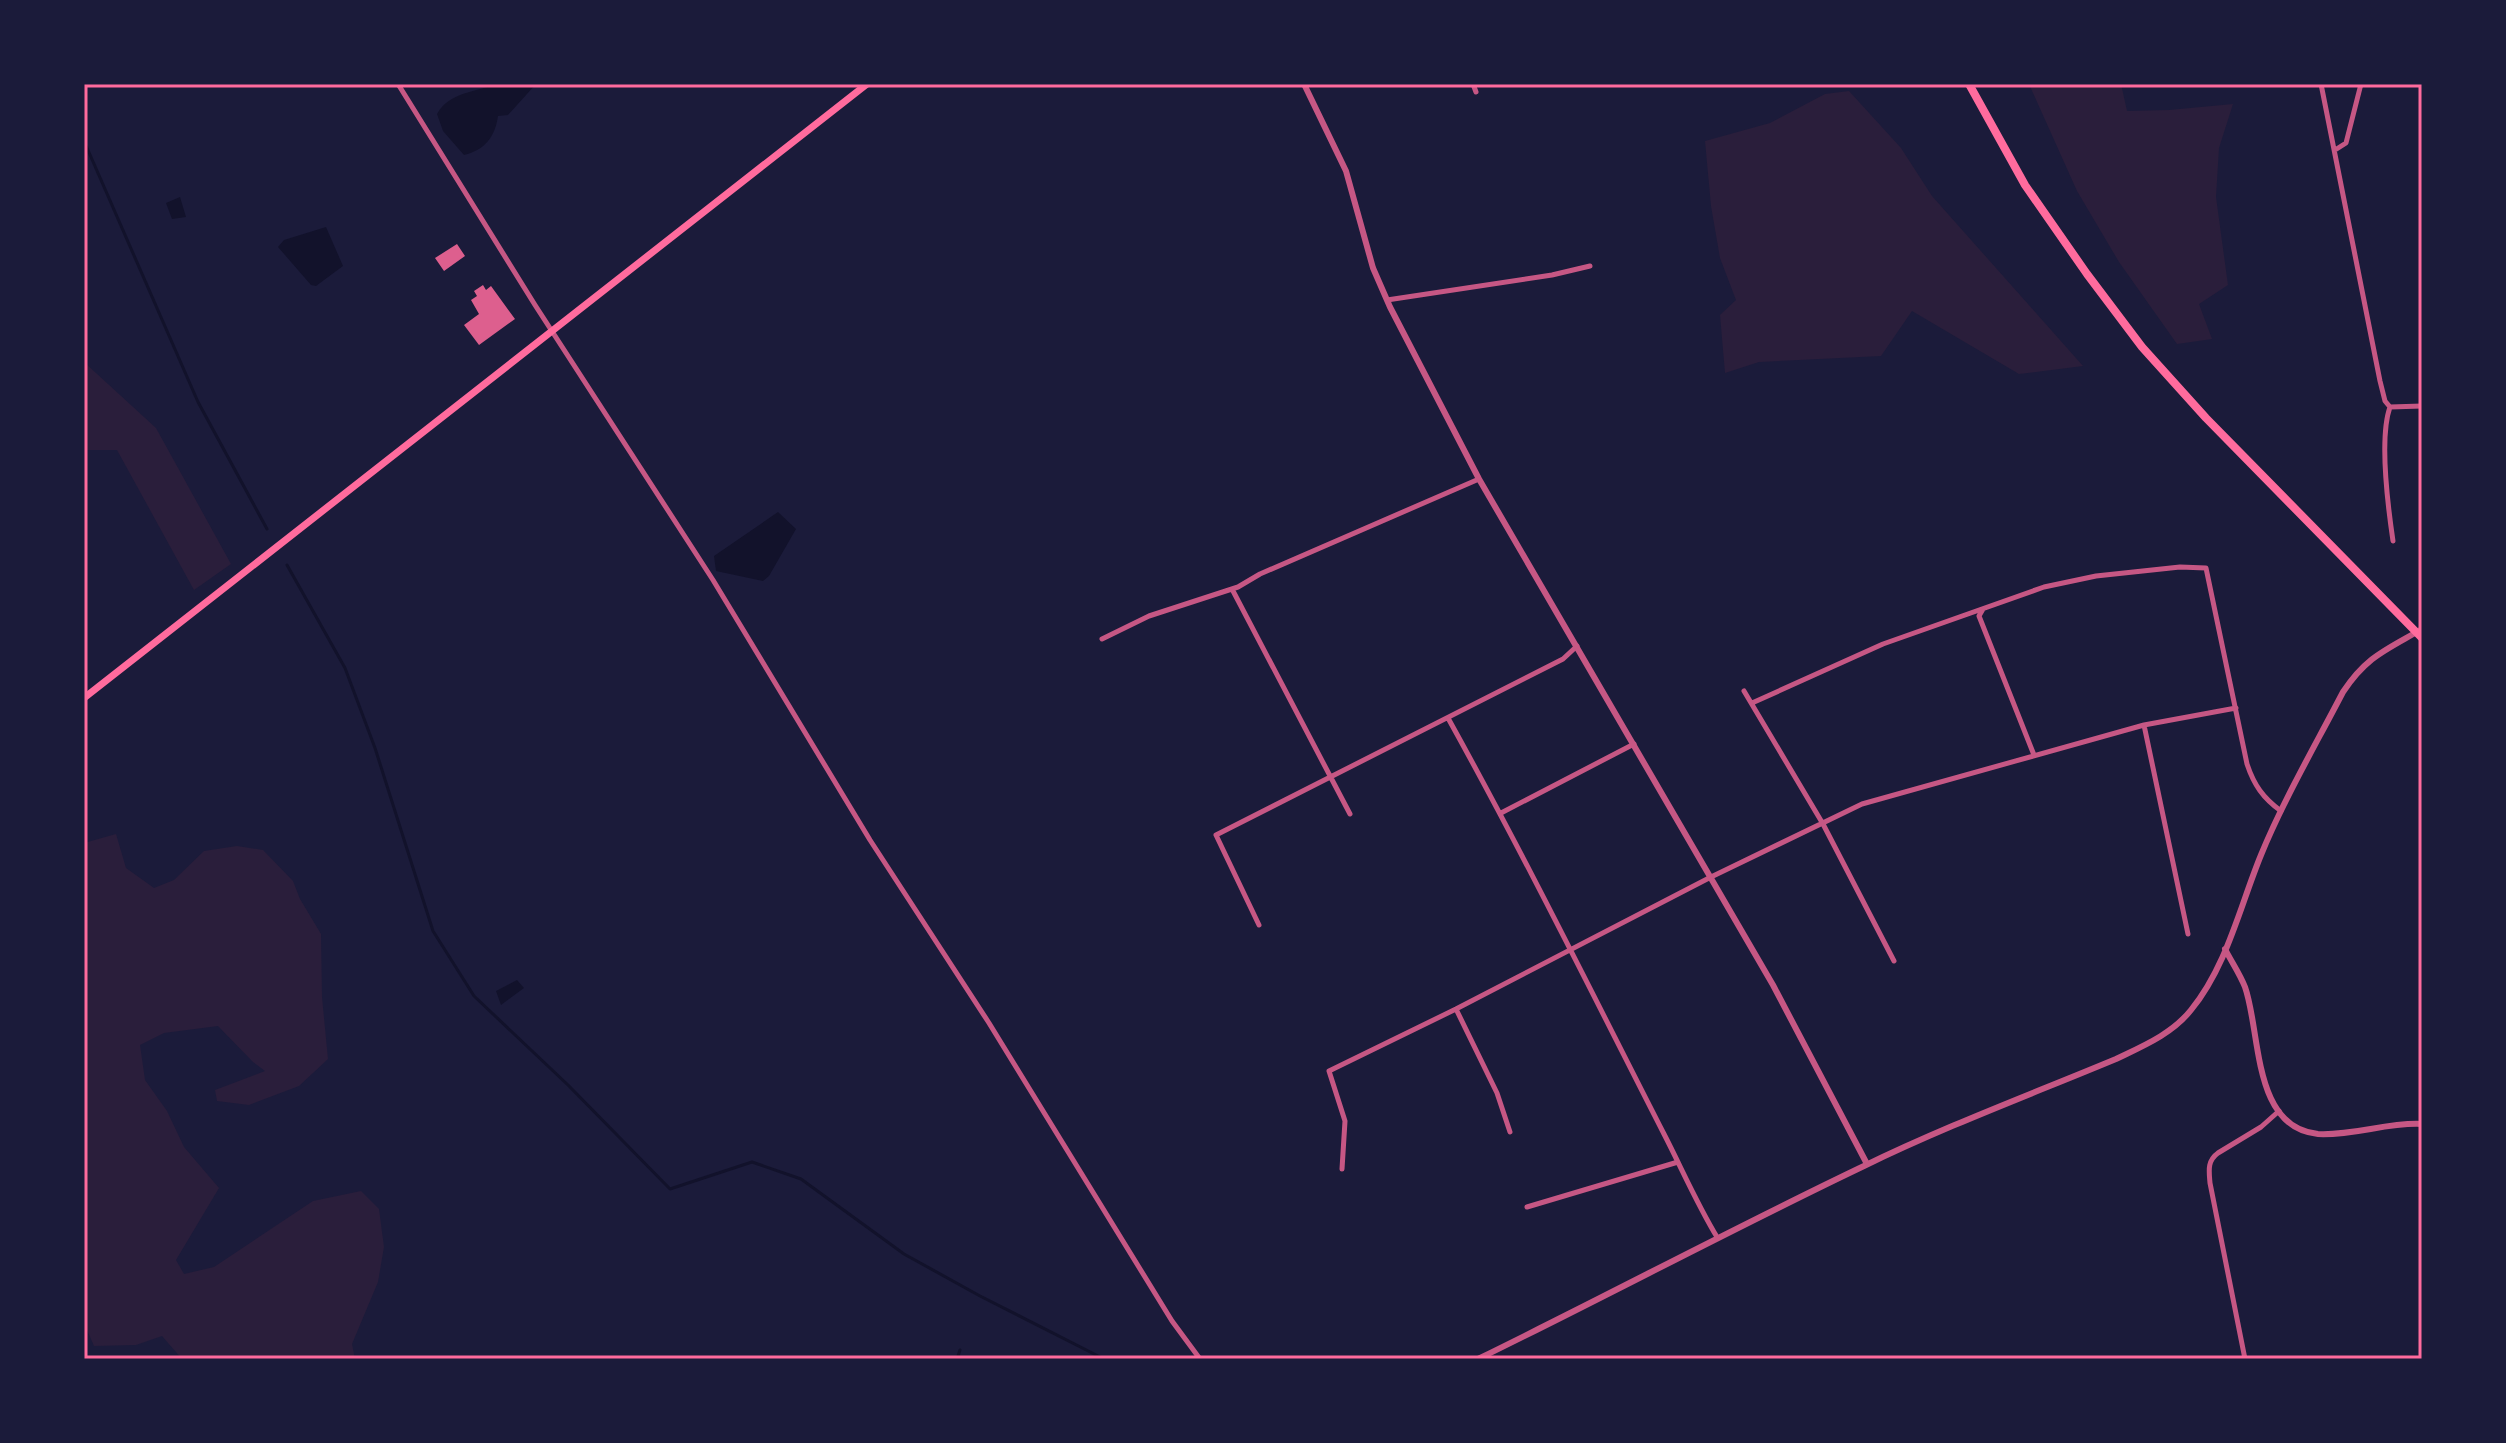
<svg xmlns="http://www.w3.org/2000/svg" width="2506" height="1443" font-family="'Asap Condensed',sans-serif">
<style>
.green{fill:#2a1e3b}
.water{fill:#12122b}
.lines{fill:none;stroke-linecap:round;stroke-linejoin:round}
.stream{stroke:#12122b;stroke-width:3}
.building{fill:#dd5f8e}
.minor{stroke:#c65784;stroke-width:5}
.tertiary{stroke:#c65784;stroke-width:6}
.secondary{stroke:#ff6b9d;stroke-width:7}
.primary{stroke:#ff6b9d;stroke-width:8}
.neatline{fill:none;stroke:#ff6b9d;stroke-width:3}
</style>
<rect width="100%" height="100%" fill="#1b1b3a"/>
<!-- green -->
<path class="green" d="M2029,84h92l6,27 42,-1 64,-6 -14,44 -3,49 12,88 -29,19 13,35 -35,5 -58,-82 -42,-71z
M1849,91l52,57 31,48 151,170 -64,8 -107,-63 -31,45 -122,6 -34,11 -5,-58 16,-15 -16,-42 -9,-52 -6,-65 65,-18 55,-29z
M84,362l72,66 75,136 -37,26 -77,-140h-33z
M116,834l10,34 28,20 20,-8 30,-29 33,-5 26,4 30,31 7,18 21,35 1,63 6,62 -29,27 -50,19 -32,-4 -2,-11 50,-19 -12,-9 -35,-36 -54,7 -24,12 5,35 22,31 17,36 35,41 -43,72 8,14 30,-7 99,-66 48,-10 18,18 5,38 -6,35 -26,62 3,15h-173l-20,-23 -26,9 -42,1 -10,-23v-480z"/>
<!-- water -->
<path class="water" d="M497,84h39l-28,31 -10,1c-3,21 -13,34 -34,39l-21,-24 -6,-17c12,-22 39,-22 60,-30z
M180,197l6,20 -14,2 -6,-16z
M326,227l17,39 -27,20 -5,-1 -33,-38 6,-7z
M778,512l18,17 -27,47 -6,5 -47,-10 -2,-15z
M517,980l7,8 -23,17 -5,-14z"/>
<g class="lines">
<!-- stream -->
<path class="stream" d="M84,141l114,261 69,127
M287,565l58,103 30,80 58,183 41,65 94,89 102,104 82,-27 49,17 103,75 76,42 124,63
M957,1359l3,-9"/>
</g>
<!-- building -->
<path class="building" d="M457,244l8,12 -21,15 -9,-13z
M483,285l3,5 5,-4 24,33 -36,26 -15,-20 15,-11 -8,-14 6,-4 -3,-5z"/>
<g class="lines">
<!-- minor -->
<path class="minor" d="M398,84l137,221 178,275 157,260 119,183 183,298 28,38
M1473,84l3,8
M2321,84l59,297 5,20 5,6
M2335,150l11,-7 15,-59
M1387,300l165,-25 38,-9
M2390,407c-11,31 -2,100 3,134
M2390,407l32,-1
M1232,589l118,225
M1983,609l-4,7 55,139
M1102,639l47,-23 89,-29 22,-13 219,-95
M1744,691l79,133 71,137
M1752,703l131,-59 161,-57 52,-11 84,-9 26,1 41,196c7,21 16,34 34,47
M1448,718c76,137 145,277 216,416 18,35 33,70 53,103
M2144,725l44,209
M1501,813l133,-69
M1259,925l-43,-90 347,-176 14,-13
M1456,1009l41,84 13,39
M1342,1169l3,-48 -16,-50 127,-62 255,-132 151,-73 282,-79 92,-17
M1527,1207l151,-45
M2245,1359l-35,-176c-1,-12 -3,-22 8,-30l43,-26 18,-16"/>
<!-- tertiary -->
<path class="tertiary" d="M1304,84l42,87 27,97 17,39 89,172 294,506 94,179
M2225,949c6,12 15,25 20,38 16,45 7,141 73,147 35,2 70,-12 104,-10
M1478,1359c129,-63 256,-131 386,-193 82,-40 168,-72 252,-107 27,-13 56,-25 75,-49 36,-44 49,-104 70,-155 23,-56 54,-109 82,-163 24,-36 43,-42 79,-63"/>
<!-- secondary -->
<path class="secondary" d="M84,698l783,-614"/>
<!-- primary -->
<path class="primary" d="M1969,84l56,101 62,89 55,73 64,71 216,220"/>
</g>
<!-- border -->
<rect width="2506" height="1443" fill="none" stroke="#1b1b3a" stroke-width="172"/>
<rect x="86" y="86" width="2334" height="1271" class="neatline"/>
</svg>
